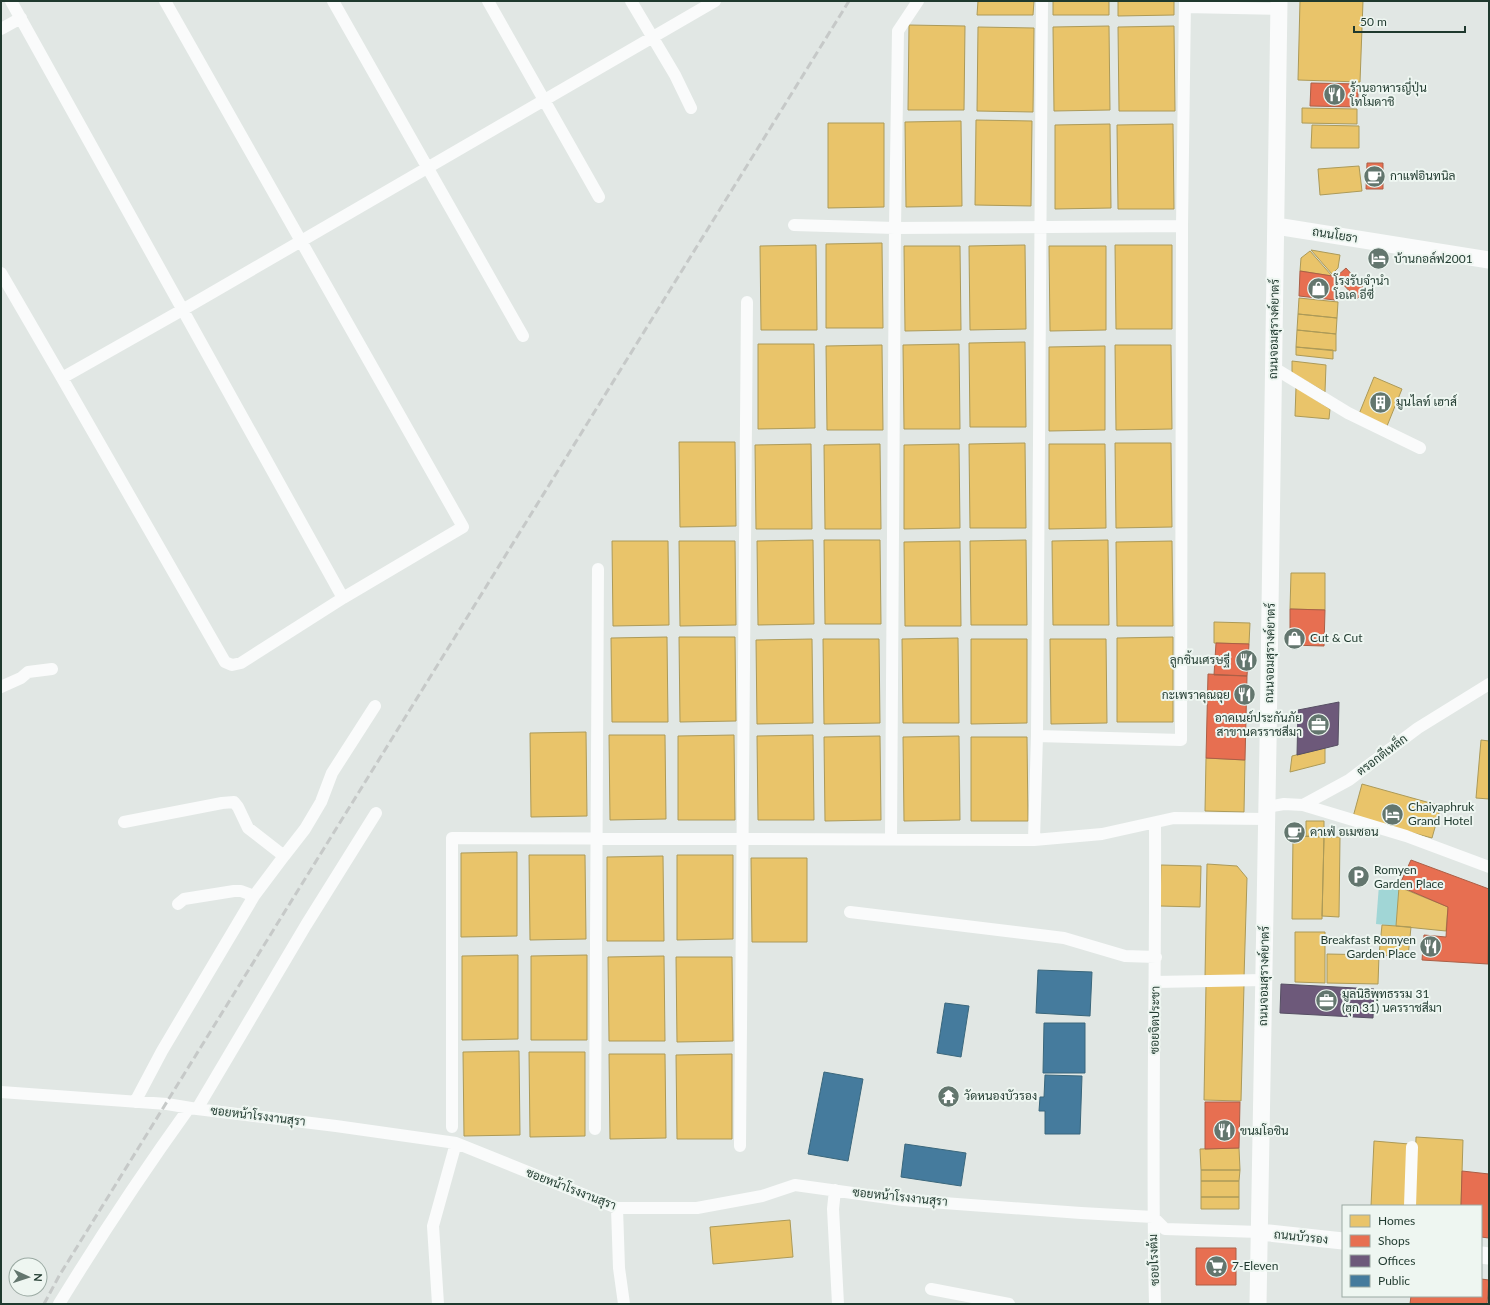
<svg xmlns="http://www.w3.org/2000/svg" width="1490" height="1305" font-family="Lato,Sarabun,sans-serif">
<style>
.water{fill:#a1d6d6}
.homes{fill:#e9c46a;stroke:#ac9a58}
.shops{fill:#e76f51;stroke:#ab5f46}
.offices{fill:#6d597a;stroke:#564f63}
.public{fill:#457b9d;stroke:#3a677c}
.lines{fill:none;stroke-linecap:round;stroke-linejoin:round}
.street{stroke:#fafbfb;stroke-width:12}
.secondary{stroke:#fafbfb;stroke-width:17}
.rail{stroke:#c6c9c8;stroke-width:3;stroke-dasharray:8 4;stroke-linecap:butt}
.labels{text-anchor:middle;stroke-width:4;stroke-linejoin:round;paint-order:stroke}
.poi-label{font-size:12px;fill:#1f392e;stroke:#eef6f1;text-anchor:start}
.street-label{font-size:12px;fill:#1f392e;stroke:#eef6f1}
</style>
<rect width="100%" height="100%" fill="#e1e7e4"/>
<!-- water -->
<path class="water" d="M1379,885l20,2 -3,39 -20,-2z"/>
<!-- homes -->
<path class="homes" d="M978,1h56l-1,14h-56z
M1053,1h56v14h-56z
M1118,1h56v14l-56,1z
M1300,1h63l-3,81 -62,-2z
M909,25l56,1 -1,84h-56z
M1109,26l1,84 -56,1 -1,-84z
M1174,26l1,85h-56l-1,-84z
M978,27l56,1 -1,84 -56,-1z
M1302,108l55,1v15l-55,-1z
M976,120l56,1 -1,85 -56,-1z
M961,121l1,85 -56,1 -1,-85z
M828,123h56v84l-56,1z
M1110,124l1,84 -56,1v-84z
M1173,124l1,85h-56l-1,-84z
M1312,125l47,1v22h-48z
M1359,166l3,25 -42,4 -2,-26z
M882,243l1,85h-57v-84z
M816,245l1,85h-56l-1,-84z
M1025,245l1,84 -56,1 -1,-84z
M1115,245h57v84h-56z
M904,246h56l1,84 -56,1z
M1049,246h57v84l-56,1z
M1311,250l29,5 -2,13 -6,6z
M1310,251l22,25 -32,-5 1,-13z
M1299,298l39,4 -1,16 -39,-4z
M1298,314l39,4 -1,16 -39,-4z
M1297,330l39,4v17l-40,-4z
M1025,342l1,85h-56l-1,-84z
M758,344h56l1,84 -57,1z
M959,344l1,85h-56l-1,-84z
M882,345l1,85h-56l-1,-84z
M1115,345h56l1,84 -56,1z
M1105,346v84l-56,1v-84z
M1296,347l37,3v9l-37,-4z
M1292,361l34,4 -1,27 -33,-19z
M1374,377l28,12 -15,37 -28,-12z
M1296,387l34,22 -1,10 -34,-3z
M679,442h56l1,84 -56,1z
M1025,443l1,85h-56l-1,-84z
M1115,443h56l1,84 -56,1z
M811,444l1,85h-56l-1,-84z
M880,444l1,85h-56l-1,-84z
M959,444l1,84 -56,1v-84z
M1049,444h56l1,84 -57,1z
M813,540l1,84 -56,1 -1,-84z
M824,540h56l1,84h-56z
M1026,540l1,85h-56l-1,-84z
M1108,540l1,85h-56l-1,-84z
M612,541h56l1,84 -56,1z
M679,541h56l1,84 -56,1z
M960,541l1,85h-56l-1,-84z
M1172,541l1,85h-56l-1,-84z
M1291,573h34v37l-35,-1z
M1214,622l36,1 -1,21 -35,-1z
M667,637l1,85h-56l-1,-84z
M679,637h56l1,84 -56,1z
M1173,637v85h-56v-84z
M958,638l1,85h-56l-1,-84z
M812,639l1,84 -56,1 -1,-84z
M823,639h56l1,84 -56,1z
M971,639h56v84l-56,1z
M1050,639h56l1,84 -56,1z
M586,732l1,84 -56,1 -1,-84z
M609,735h56l1,84 -56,1z
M734,735l1,85h-57v-84z
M813,735l1,85h-56l-1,-84z
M880,736l1,84 -56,1 -1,-84z
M959,736l1,84 -56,1 -1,-84z
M971,737h56l1,84h-57z
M1481,740l8,1v58l-13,-1z
M1325,748v15l-35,9 2,-16z
M1206,758l39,2 -1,52 -39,-1z
M1362,784l79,22 -9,32 -79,-21z
M1306,821h18v16l-18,-1z
M1293,836l31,1 -2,82h-30z
M1324,837h16l-1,80 -17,-1z
M517,852v84l-56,1v-84z
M529,855h56l1,84 -56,1z
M677,855h56v84l-56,1z
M663,856l1,85h-57v-84z
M751,858h56v84h-55z
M1207,864l30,2 10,12 -3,100 -39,-1z
M1161,865l40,1 -1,41 -40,-1z
M1399,887l49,20 -2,24 -50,-5z
M1382,925l29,2 -3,30 -29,-2z
M1295,932h30v51l-30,-1z
M1327,954l52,1 -1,29 -51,-1z
M518,955v84l-56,1v-84z
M587,955v85h-56v-84z
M664,956l1,85h-56l-1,-84z
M676,957h56l1,84 -56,1z
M1206,984l38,1 -3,116 -37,-1z
M519,1051l1,84 -56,1 -1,-84z
M529,1052h56v84l-55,1z
M609,1054h56l1,84 -56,1z
M732,1054v85h-55l-1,-84z
M1416,1137l47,3 -2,66h-47z
M1374,1141l35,3 -2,62h-36z
M1239,1148l1,22h-39l-1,-21z
M1201,1170h39l-1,11h-38z
M1201,1181h38v16h-38z
M1201,1197h38v12h-38z
M790,1220l3,37 -80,7 -3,-37z"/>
<!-- shops -->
<path class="shops" d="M1311,83l47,1v23l-48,-1z
M1367,163h16v26h-17z
M1346,268l20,22 -9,9 -21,-22z
M1300,271l32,5 4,4 -1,20 -36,-4z
M1290,609l35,1 -1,36 -34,-1z
M1216,643l33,1 -2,32 -33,-1z
M1208,674l39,2 -2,84 -39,-2z
M1411,860l78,29 -1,75 -66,-4 2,-25 22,2 2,-30 -49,-21z
M1205,1102h35l-1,46 -34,1z
M1462,1171l27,3v64l-8,-1v-31h-20z
M1196,1248h40v37h-40z
M1481,1279l8,1 -2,24h-77l1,-8h70z"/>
<!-- offices -->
<path class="offices" d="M1339,702l-1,43 -41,10 1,-45z
M1281,984l93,5 -1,29 -93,-5z"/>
<!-- public -->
<path class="public" d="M1038,970l54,2 -2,44 -54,-3z
M945,1003l24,3 -8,51 -24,-4z
M1044,1023h41v50h-42z
M824,1072l39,7 -15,82 -40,-7z
M1045,1075l37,1 -2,58h-35v-23h-6l1,-14h4z
M905,1144l61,9 -5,33 -60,-9z"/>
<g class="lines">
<!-- street -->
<path class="street" d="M11,1l332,597 120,-71 -298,-526
M333,1l190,335
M488,1l111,196
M631,1l44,74 16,33
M1185,7l94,2
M1,29l20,-11
M794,225l101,3 287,-2
M1,273l61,105 122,-69 531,-308
M1274,368l74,45 72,35
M62,378l163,284 7,3 9,-2 102,-65
M1,687l20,-9 7,-6 24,-3
M1037,736l144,4 1,-514 3,-225
M1303,805l103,31 83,31
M1267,807l17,-3 19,1 46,-25 69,-52 71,-44
M124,822l98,-19 12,-1 4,5 10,21 36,28 -30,40
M1155,823c1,161 -4,321 0,481
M891,839l4,-611 3,-197 20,-30
M1034,840l3,-104 5,-735
M284,856l21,-27 16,-27 11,-29 43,-67
M850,912l214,26 61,18 31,1
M1155,982l109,-2
M1,1092l166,12 30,5 139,17 120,17 161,65h80l65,-12 33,-11 108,15 178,13 72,4 12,12 95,3
M135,1102l27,-51 92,-155 -13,-5h-7l-50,8 -6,5
M197,1109l109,-184 70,-112
M452,1127v-289l582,2 68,-6 72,-16 93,1
M595,1129l3,-560
M740,1146l7,-844
M835,1190l-2,19 5,95
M1410,1206l2,-59
M617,1208l2,60 5,36
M931,1289l78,15
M59,1304c41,-67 84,-132 130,-196
M438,1304l-5,-78 23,-83"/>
<!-- secondary -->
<path class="secondary" d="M1276,226l213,34
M1260,1232l83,9
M1481,1255l8,1
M1258,1304l10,-560 11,-743"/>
<!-- rail -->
<path class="rail" d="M44,1304l15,-28 790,-1275"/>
</g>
<!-- icons -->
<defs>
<symbol id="restaurant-disc" viewBox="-11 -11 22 22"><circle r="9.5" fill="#63766e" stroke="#eef6f1"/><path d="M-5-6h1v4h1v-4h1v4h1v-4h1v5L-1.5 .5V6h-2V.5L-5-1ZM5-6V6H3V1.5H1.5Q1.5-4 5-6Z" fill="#fff"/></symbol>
<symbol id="cafe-disc" viewBox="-11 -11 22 22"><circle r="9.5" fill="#63766e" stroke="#eef6f1"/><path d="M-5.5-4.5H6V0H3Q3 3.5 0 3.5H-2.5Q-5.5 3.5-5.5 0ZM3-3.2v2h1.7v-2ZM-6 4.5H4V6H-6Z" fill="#fff"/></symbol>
<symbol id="hotel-disc" viewBox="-11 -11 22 22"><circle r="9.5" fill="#63766e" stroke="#eef6f1"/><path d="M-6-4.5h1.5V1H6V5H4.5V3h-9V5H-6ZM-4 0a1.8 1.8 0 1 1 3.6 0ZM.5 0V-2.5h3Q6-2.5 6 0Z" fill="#fff"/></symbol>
<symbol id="shop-disc" viewBox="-11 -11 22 22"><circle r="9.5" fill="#63766e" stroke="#eef6f1"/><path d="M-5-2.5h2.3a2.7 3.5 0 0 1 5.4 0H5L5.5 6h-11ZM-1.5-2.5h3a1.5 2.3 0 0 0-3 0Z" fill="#fff"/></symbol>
<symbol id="building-disc" viewBox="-11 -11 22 22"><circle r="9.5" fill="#63766e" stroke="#eef6f1"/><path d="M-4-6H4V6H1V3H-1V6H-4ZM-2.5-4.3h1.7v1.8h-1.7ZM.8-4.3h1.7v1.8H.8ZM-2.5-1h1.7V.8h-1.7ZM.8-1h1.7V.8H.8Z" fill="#fff"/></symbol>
<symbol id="office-disc" viewBox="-11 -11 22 22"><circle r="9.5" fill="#63766e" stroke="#eef6f1"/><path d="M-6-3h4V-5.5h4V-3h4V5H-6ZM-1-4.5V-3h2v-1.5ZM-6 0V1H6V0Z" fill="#fff"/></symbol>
<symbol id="parking-disc" viewBox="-11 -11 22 22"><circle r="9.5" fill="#63766e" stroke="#eef6f1"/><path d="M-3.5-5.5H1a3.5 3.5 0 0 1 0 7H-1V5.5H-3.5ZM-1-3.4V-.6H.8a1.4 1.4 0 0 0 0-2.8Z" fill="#fff"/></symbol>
<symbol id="temple-disc" viewBox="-11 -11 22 22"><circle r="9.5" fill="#63766e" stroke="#eef6f1"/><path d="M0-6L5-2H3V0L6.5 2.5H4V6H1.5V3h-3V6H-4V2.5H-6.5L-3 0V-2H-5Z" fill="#fff"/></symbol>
<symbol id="supermarket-disc" viewBox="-11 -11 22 22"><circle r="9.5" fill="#63766e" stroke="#eef6f1"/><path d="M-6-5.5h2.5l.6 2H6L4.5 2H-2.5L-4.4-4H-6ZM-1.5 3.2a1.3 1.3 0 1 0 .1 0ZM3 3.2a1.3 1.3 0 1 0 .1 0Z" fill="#fff"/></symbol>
</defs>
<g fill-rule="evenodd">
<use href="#restaurant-disc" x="1322" y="82" width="25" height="25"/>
<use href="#cafe-disc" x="1362" y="164" width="25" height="25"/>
<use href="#hotel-disc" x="1366" y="246" width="25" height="25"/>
<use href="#shop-disc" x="1306" y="276" width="25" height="25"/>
<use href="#building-disc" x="1368" y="390" width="25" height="25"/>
<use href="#shop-disc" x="1282" y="626" width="25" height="25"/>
<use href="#restaurant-disc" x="1234" y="648" width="25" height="25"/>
<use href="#restaurant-disc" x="1232" y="682" width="25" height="25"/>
<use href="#office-disc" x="1306" y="712" width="25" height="25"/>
<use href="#hotel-disc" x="1380" y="802" width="25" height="25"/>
<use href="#cafe-disc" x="1282" y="820" width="25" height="25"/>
<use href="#parking-disc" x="1346" y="864" width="25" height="25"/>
<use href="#restaurant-disc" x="1418" y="934" width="25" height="25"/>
<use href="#office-disc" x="1314" y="988" width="25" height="25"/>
<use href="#temple-disc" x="936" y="1084" width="25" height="25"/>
<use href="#restaurant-disc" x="1212" y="1118" width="25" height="25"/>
<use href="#supermarket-disc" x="1204" y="1254" width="25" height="25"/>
</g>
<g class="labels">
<!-- poi labels -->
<g class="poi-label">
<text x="1350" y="92">ร้านอาหารญี่ปุ่น<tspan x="1350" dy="14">โทโมดาชิ</tspan></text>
<text x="1390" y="180">กาแฟอินทนิล</text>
<text x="1394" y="263">บ้านกอล์ฟ2001</text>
<text x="1334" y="285">โรงรับจำนำ<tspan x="1334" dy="14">โอเค อีซี่</tspan></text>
<text x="1396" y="406">มูนไลท์ เฮาส์</text>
<text x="1310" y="642">Cut &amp; Cut</text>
<text x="1230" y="664" text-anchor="end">ลูกชิ้นเศรษฐี</text>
<text x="1230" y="699" text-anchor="end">กะเพราคุณฉุย</text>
<text x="1302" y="722" text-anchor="end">อาคเนย์ประกันภัย<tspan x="1302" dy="14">สาขานครราชสีมา</tspan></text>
<text x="1408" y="811">Chaiyaphruk<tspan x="1408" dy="14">Grand Hotel</tspan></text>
<text x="1310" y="836">คาเฟ่ อเมซอน</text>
<text x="1374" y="874">Romyen<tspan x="1374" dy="14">Garden Place</tspan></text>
<text x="1416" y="944" text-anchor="end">Breakfast Romyen<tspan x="1416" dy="14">Garden Place</tspan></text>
<text x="1342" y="998">มูลนิธิพุทธรรม 31<tspan x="1342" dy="14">(ฮุก 31) นครราชสีมา</tspan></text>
<text x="964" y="1100">วัดหนองบัวรอง</text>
<text x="1240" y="1135">ขนมโอชิน</text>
<text x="1232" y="1270">7-Eleven</text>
</g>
<!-- street labels -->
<g class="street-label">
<text transform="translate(1335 235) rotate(9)" y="4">ถนนโยธา</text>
<text transform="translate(1274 329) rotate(-89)" y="4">ถนนจอมสุรางค์ยาตร์</text>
<text transform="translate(1270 653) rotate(-89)" y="4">ถนนจอมสุรางค์ยาตร์</text>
<text transform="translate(1382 755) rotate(-37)" y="4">ตรอกตีเหล็ก</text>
<text transform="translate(1264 976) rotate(-89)" y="4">ถนนจอมสุรางค์ยาตร์</text>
<text transform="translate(1155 1020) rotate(-89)" y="4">ซอยจิตประชา</text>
<text transform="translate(258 1116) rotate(7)" y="4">ซอยหน้าโรงงานสุรา</text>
<text transform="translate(571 1189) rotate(21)" y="4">ซอยหน้าโรงงานสุรา</text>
<text transform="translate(900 1197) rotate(6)" y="4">ซอยหน้าโรงงานสุรา</text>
<text transform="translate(1301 1237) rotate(6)" y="4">ถนนบัวรอง</text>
<text transform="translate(1154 1260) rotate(-92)" y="4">ซอยโรงต้ม</text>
</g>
</g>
<!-- border -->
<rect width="1490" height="1305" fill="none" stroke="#1f392e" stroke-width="4"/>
<!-- legend -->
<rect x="1342" y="1205" width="140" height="92" fill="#eef6f1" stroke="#9baaa3"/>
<rect x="1350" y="1215" width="20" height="12" fill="#e9c46a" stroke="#9baaa3"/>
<text x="1378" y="1225" font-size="12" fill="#1f392e">Homes</text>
<rect x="1350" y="1235" width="20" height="12" fill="#e76f51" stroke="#9baaa3"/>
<text x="1378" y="1245" font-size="12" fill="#1f392e">Shops</text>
<rect x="1350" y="1255" width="20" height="12" fill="#6d597a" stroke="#9baaa3"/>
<text x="1378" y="1265" font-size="12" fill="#1f392e">Offices</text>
<rect x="1350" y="1275" width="20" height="12" fill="#457b9d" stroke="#9baaa3"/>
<text x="1378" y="1285" font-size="12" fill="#1f392e">Public</text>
<!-- north arrow -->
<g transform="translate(28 1277) rotate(93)"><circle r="19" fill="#eef6f1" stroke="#9baaa3"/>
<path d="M0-3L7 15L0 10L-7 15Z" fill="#63766e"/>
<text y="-6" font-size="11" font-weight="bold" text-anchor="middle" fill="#1f392e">N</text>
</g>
<!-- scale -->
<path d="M1354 26v6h111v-6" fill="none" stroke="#1f392e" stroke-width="2"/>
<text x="1360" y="26" font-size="12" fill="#1f392e" stroke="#eef6f1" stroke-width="3" paint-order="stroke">50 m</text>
</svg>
